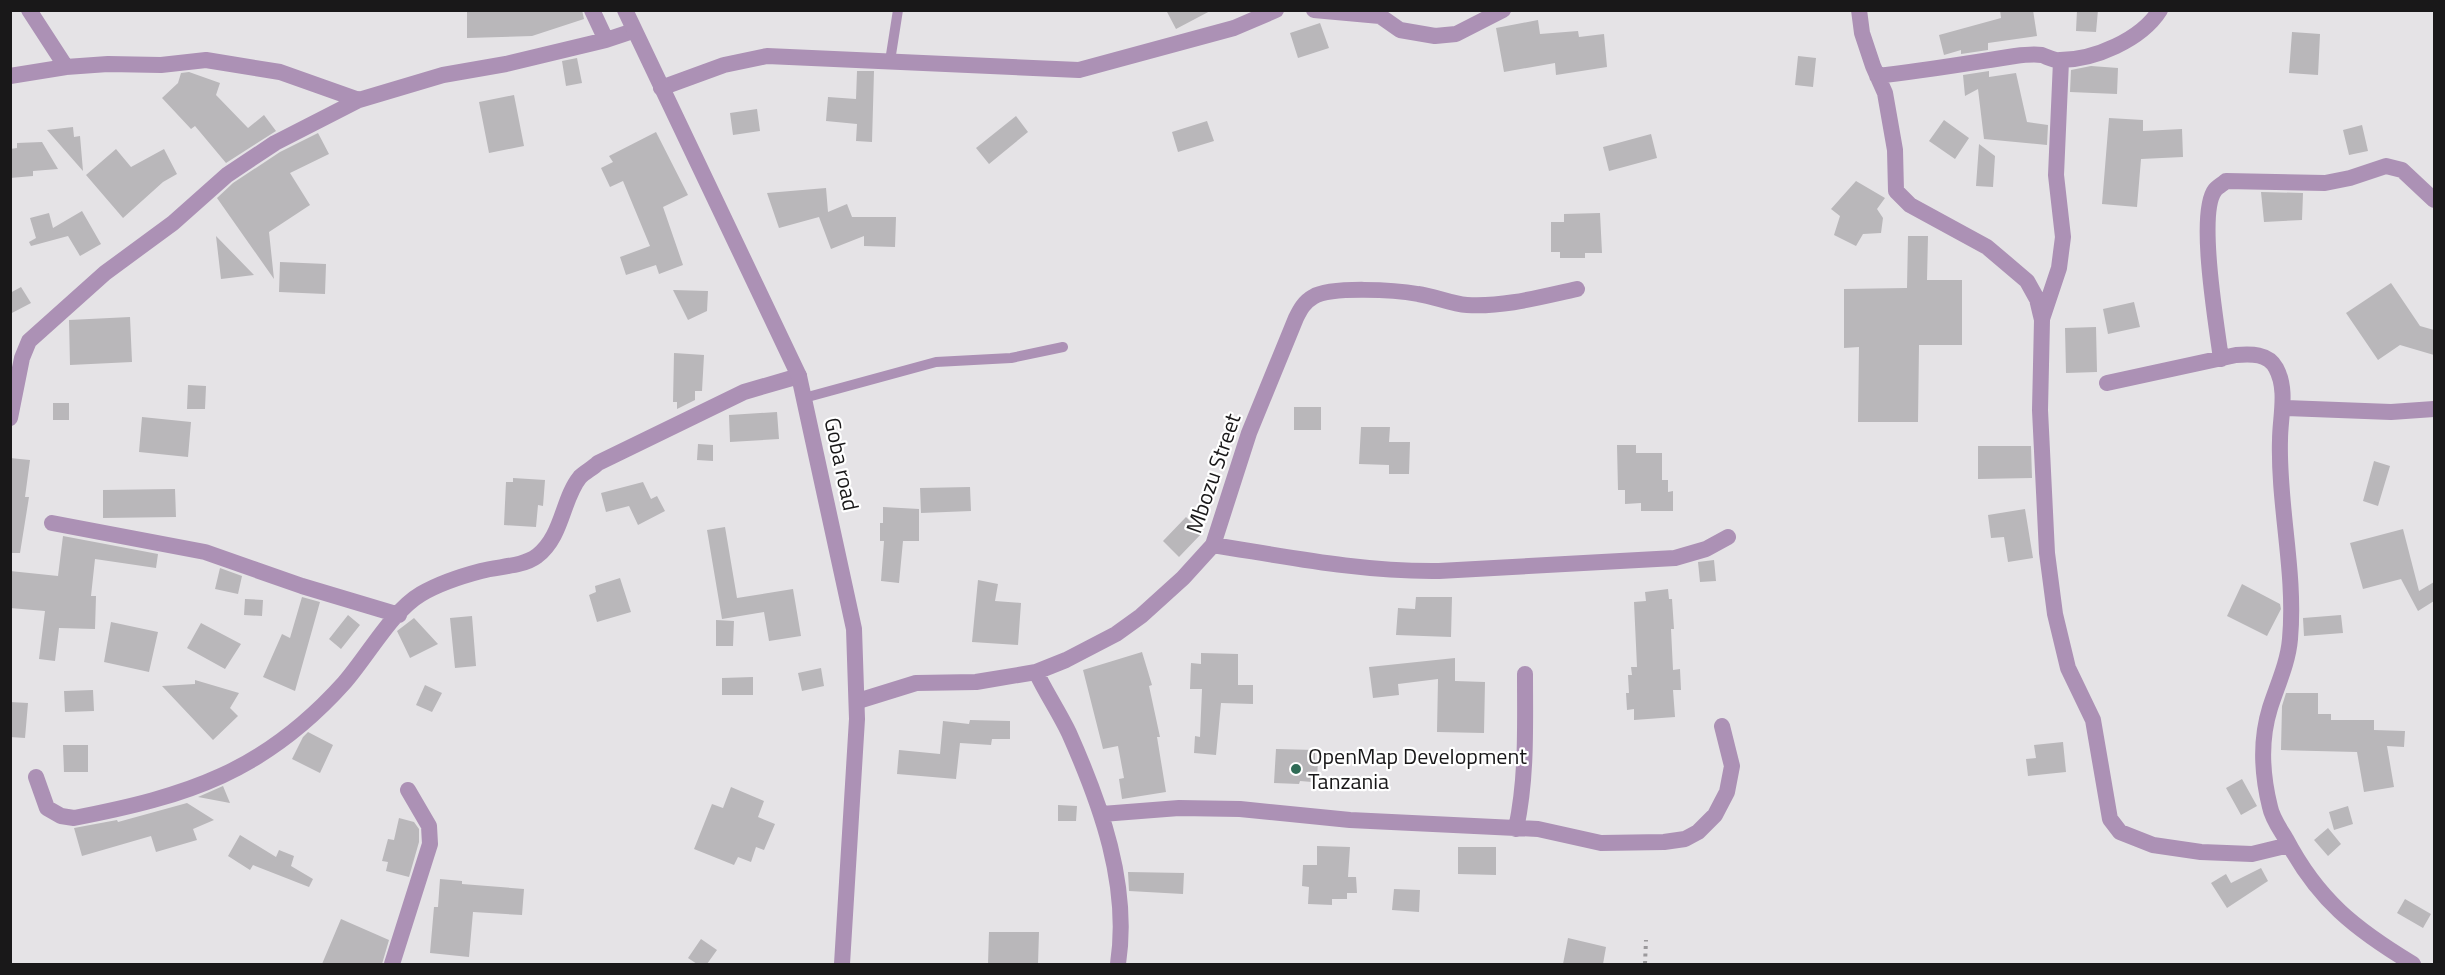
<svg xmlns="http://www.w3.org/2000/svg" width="2445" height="975" font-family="'Titillium Web',sans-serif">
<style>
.building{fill:#b9b7ba}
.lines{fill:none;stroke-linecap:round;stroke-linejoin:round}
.path{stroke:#9b999c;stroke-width:4;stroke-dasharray:3 4.5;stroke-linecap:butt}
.service{stroke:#ac91b5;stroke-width:10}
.minor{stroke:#ac91b5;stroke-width:16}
.tertiary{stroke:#ac91b5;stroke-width:16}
.poi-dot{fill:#2f6b56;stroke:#fff;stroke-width:2}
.labels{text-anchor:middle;stroke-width:4.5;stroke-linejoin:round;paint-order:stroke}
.street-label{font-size:22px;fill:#191819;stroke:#fff}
.poi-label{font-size:22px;fill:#191819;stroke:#fff;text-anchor:start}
</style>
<rect width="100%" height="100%" fill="#e5e3e6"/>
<!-- building -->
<path class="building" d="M467,10h115l2,9 -52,17 -65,2z
M1166,10h46l-36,19z
M2000,10h33l4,26 -49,7v7l-27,4v-4l-17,5 -5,-20 62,-17z
M2077,10h21l-2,22 -20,-1z
M1538,20l2,14 38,-3 1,6 25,-3 3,33 -51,8 -1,-12 -51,9 -8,-44z
M1320,23l9,25 -31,10 -8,-25z
M2292,32l28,2 -2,41 -29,-2z
M1798,56l18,2 -3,29 -18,-2z
M577,58l5,25 -16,3 -4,-25z
M2091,66l27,2 -1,26 -47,-2 1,-22z
M857,71h17l-2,71 -16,-1 1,-17 -31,-3 2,-24 28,2z
M1989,71v6l27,-4 11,49 21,3 -1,20 -63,-6 -6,-50 -13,7 -2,-21z
M189,72l31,11 -4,12 32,33 16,-13 12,16 -50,32 -31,-37 -4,3 -29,-31 16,-15 3,-10z
M514,95l10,51 -35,7 -10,-51z
M757,109l3,22 -27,4 -3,-22z
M1016,116l12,16 -39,32 -13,-16z
M2109,118l34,2v11l39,-2 1,28 -42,2 -4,48 -35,-3z
M1944,120l25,18 -14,21 -26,-18z
M1207,121l7,20 -36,11 -6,-20z
M2362,125l6,26 -19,4 -6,-25z
M73,127l1,10 6,-1 3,35 -36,-41z
M656,132l32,63 -25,12 20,58 -24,9 -3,-9 -30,10 -6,-18 30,-11 -27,-65 -13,6 -9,-19 12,-6 -4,-6z
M318,133l11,21 -39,19 20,32 -41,27 5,47 -57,-81 16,-15 47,-31z
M1651,134l6,24 -48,13 -6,-24z
M42,142l16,27 -25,2v5l-23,2v-29l7,-1v-5z
M1979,144l16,12 -2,31 -17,-1z
M116,149l15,18 33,-18 13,25 -14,8 -40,36 -37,-43z
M1856,181l29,17 -8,11 6,9 -2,15 -18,1 -7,12 -22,-11 6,-19 -9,-7z
M826,188l2,24 19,-8 5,13h44l-1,30 -31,-1v-10l-33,13 -12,-32 -40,11 -12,-35z
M2261,192l42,1 -1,27 -38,2z
M82,211l19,33 -21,12 -12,-20 -37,10 -2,-4 7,-4 -6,-20 19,-5 4,15z
M1600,213l2,40h-17v5h-25v-6h-9v-30h13v-8z
M216,236l38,39 -33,4z
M1908,236h20l-1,44h35v65h-43l-1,77h-60l1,-75 -15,1v-59l63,-1z
M280,262l46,2 -1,30 -46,-2z
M2391,283l29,43 14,4v25l-34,-10 -22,15 -32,-47z
M21,287l10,16 -21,11v-21z
M673,290l35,1 -1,20 -19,9z
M2134,302l6,25 -32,7 -5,-25z
M130,317l2,45 -62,3 -1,-45z
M2096,327l1,45 -31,1 -1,-45z
M674,353l30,2 -2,36h-7v9l-18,9v-7h-4z
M188,385l18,1 -1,23h-18z
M53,403h16v17h-16z
M1294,407h27v23h-27z
M777,412l2,27 -49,3 -1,-27z
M142,417l49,5 -3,35 -49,-5z
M1361,427h29l-1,15h21l-1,32h-20v-9l-30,-1z
M698,444l15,1v16l-16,-1z
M1617,445h19v8h26v27h6v12l5,-1v20h-32v-8l-16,1v-14h-7z
M1978,446h53l1,32 -54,1z
M10,458l20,2 -5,37h4l-9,56h-10z
M2374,461l16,5 -12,40 -15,-5z
M513,478l32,2 -2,26 -5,-1 -2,22 -32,-2 2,-43h7z
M643,482l8,17 6,-3 8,15 -27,14 -9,-19 -23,6 -5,-19z
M970,487l1,24 -50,2 -1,-25z
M175,489l1,28 -73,1v-28z
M883,507l36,2v32h-16l-4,42 -18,-2 3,-40h-4v-18h3z
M2025,509l8,49 -25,4 -4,-25 -13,1 -3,-23z
M1186,517l16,16 -23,24 -16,-16z
M725,527l12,71 56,-9 8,47 -32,5 -5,-29 -42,7 -15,-89z
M2403,529l16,62 15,-9v19l-16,10 -17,-32 -38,10 -13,-46z
M63,536l95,18 -2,14 -61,-9 -4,37h5l-1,33 -36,-1 -4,33 -16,-2 6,-48 -35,-3v-37l48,5z
M1714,560l2,21 -16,1 -2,-20z
M220,568l22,8 -4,18 -23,-5z
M620,578l11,34 -34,10 -8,-27 7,-3 -1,-6z
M978,580l20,4 -3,17 26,2 -3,42 -46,-3z
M2242,584l38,20 1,5 -14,27 -40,-20z
M1668,589l1,10h3l2,30h-3l2,41 7,-1 1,21h-8l2,27 -41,3v-11l-7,1 -1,-17h3l-1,-18h4l-1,-8h6l-3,-65 12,-1 -1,-9z
M302,597l18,5 -25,89 -32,-14 19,-43 8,4z
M1416,597h36l-1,40 -55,-2 2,-27 17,1z
M245,599l18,1 -1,16 -18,-1z
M348,615l12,10 -19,24 -12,-10z
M2341,615l2,18 -39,3 -1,-18z
M472,616l4,50 -21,2 -5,-50z
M414,618l24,26 -28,14 -13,-27z
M716,620l18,1 -1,25h-17z
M111,622l47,10 -9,40 -45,-10z
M201,623l40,21 -16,25 -38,-21z
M1142,652l10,33 -3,1 11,51h-3l9,55 -44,7 -3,-20 5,-1 -6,-32 -15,3 -20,-79z
M1201,653l37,1v31h15v19l-32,-1 -5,52 -22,-2 1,-17 5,1 2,-48h-12l1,-26 10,1z
M1455,658v23l30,1 -1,51 -47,-1 1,-53 -40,5 1,11 -26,3 -4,-31z
M821,668l3,18 -22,5 -4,-18z
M753,677v18h-31v-17z
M195,680l44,13 -9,15 8,8 -25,24 -51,-54 33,-2z
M425,685l17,8 -10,19 -16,-7z
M93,690l1,21 -29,1 -1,-21z
M2286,693h32v21h13v6h43v10l31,1 -1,16 -17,-1 7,41 -30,5 -7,-40 -76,-2 1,-44z
M10,702l18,1 -3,35 -15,-1z
M970,720l40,1v18h-18l-1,6 -31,-2 -4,36 -59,-5 2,-24 41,4 3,-33 26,3z
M308,732l25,13 -13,28 -28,-14 11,-22z
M2063,742l3,30 -38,4 -2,-17 10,-1 -2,-13z
M63,745h25v27h-24z
M1276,749l39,1v10h3l-1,19 -4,-1 -1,4 -12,-1 -1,3 -25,-1z
M2242,779l15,27 -16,9 -15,-27z
M223,786l7,17 -32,-6z
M731,787l33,14 -6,16 17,7 -11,26 -8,-3 -5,15 -13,-5 -4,8 -40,-16 18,-45 11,4z
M187,803l27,17 -21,9 4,11 -41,12 -5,-16 -69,20 -8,-28 43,-8 1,2z
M1058,805l19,1 -1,15h-18z
M2348,806l5,18 -19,6 -5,-18z
M399,818l15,4 5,7v13l-10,35 -23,-6 2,-9 -6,-1 6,-22 6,1z
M2328,828l13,16 -13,12 -14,-16z
M240,835l36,22 3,-7 15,6 -3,10 22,13 -4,8 -56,-22 -3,5 -22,-14z
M1317,846l33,1 -2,30h8l1,16h-10v6h-15v6l-24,-1 1,-17 -7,-1 1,-21h14z
M1458,847h38v28l-38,-1z
M2261,868l7,13 -41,27 -16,-25 15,-9 5,9z
M1128,872l56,1 -1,21 -54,-3z
M440,879l22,2v3l62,5 -2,26 -49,-3 -4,45 -39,-4 4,-46h4z
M1394,889l26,1 -1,22 -27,-2z
M2405,899l26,15 -8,14 -26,-15z
M341,919l48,21 -7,24h-60z
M989,932h50l-1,32h-50z
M1568,938l38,9 -3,17h-40z
M701,939l16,11 -10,14h-10l-9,-6z"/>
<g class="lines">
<!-- path -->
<path class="path" d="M1645,964l1,-24"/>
<!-- service -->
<path class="service" d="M890,61l8,-51
M804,398l132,-36 75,-4 52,-11"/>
<!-- minor -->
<path class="minor" d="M29,10l37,57
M592,10l14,30
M1314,10l66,6 20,14 35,6 21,-2 47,-24
M1859,10l3,23 11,33 12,27 10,57 1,41 14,14 77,42 40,34 10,18 5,21 -2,90 7,143 8,61 13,54 25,52 17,99 10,13 33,13 48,7 51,2 37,-9
M10,76l56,-9 42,-3 53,1 45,-5 74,12 79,28 84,-25 63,-11 100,-24 27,-9
M1877,76c46,-5 92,-13 138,-20 8,-1 19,-2 27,-1 6,2 12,6 18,5 34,0 81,-20 100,-50
M661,88l63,-23 43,-9 312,14 155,-42 42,-18
M2042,319l17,-51 4,-31 -7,-62 5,-114
M2221,359c-4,-32 -24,-146 -6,-169 2,-3 8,-6 11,-9l99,2 25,-5 36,-12 16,4 32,30
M2107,383l129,-28c15,-1 32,-2 40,13 12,22 4,49 4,72 -2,66 16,132 10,199 -2,24 -13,47 -20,69 -10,32 -8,67 0,99 2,11 10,22 16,32 32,61 69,90 127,125
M2283,408l108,4 43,-3
M10,418l12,-60 7,-17 76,-68 68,-50 54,-48 48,-32 84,-43
M52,523l153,29 97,34 97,29
M1213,545c76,12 149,27 226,26l236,-13 31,-9 22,-12
M1036,672c10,21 23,40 33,61 32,72 61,152 49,231
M858,701l58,-18 60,-1 60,-10 30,-12 50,-26 25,-18 42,-38 30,-33 36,-112 47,-115c4,-8 8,-16 17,-21 18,-11 83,-7 105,-3 16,2 33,10 49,11 38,2 73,-8 110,-16
M36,777l11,31 14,8 13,2c114,-22 190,-46 270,-135 23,-26 48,-72 77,-89 17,-10 41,-18 60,-23 18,-5 41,-4 56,-15 26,-20 25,-57 43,-79 5,-5 13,-9 18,-14l146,-71 55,-16
M1102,814l77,-6 61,1 110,11 188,9 63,14 63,-1 21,-3 13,-7 17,-17 12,-23 5,-26 -10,-40
M1516,829c11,-52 9,-102 9,-155
M392,964l38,-120 -1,-18 -21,-36"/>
<!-- tertiary -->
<path class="tertiary" d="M625,10l174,366 55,253 3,90 -15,245"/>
</g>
<!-- markers -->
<circle class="poi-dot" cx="1296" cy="769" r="6"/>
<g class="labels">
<!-- street labels -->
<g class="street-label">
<text transform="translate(842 464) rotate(78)" y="8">Goba road</text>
<text transform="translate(1213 473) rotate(-71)" y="8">Mbozu Street</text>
</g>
<!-- poi labels -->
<g class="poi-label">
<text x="1308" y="764">OpenMap Development<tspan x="1308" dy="25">Tanzania</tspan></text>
</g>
</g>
<!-- border -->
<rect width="2445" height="975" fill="none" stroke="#191819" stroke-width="24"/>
</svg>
